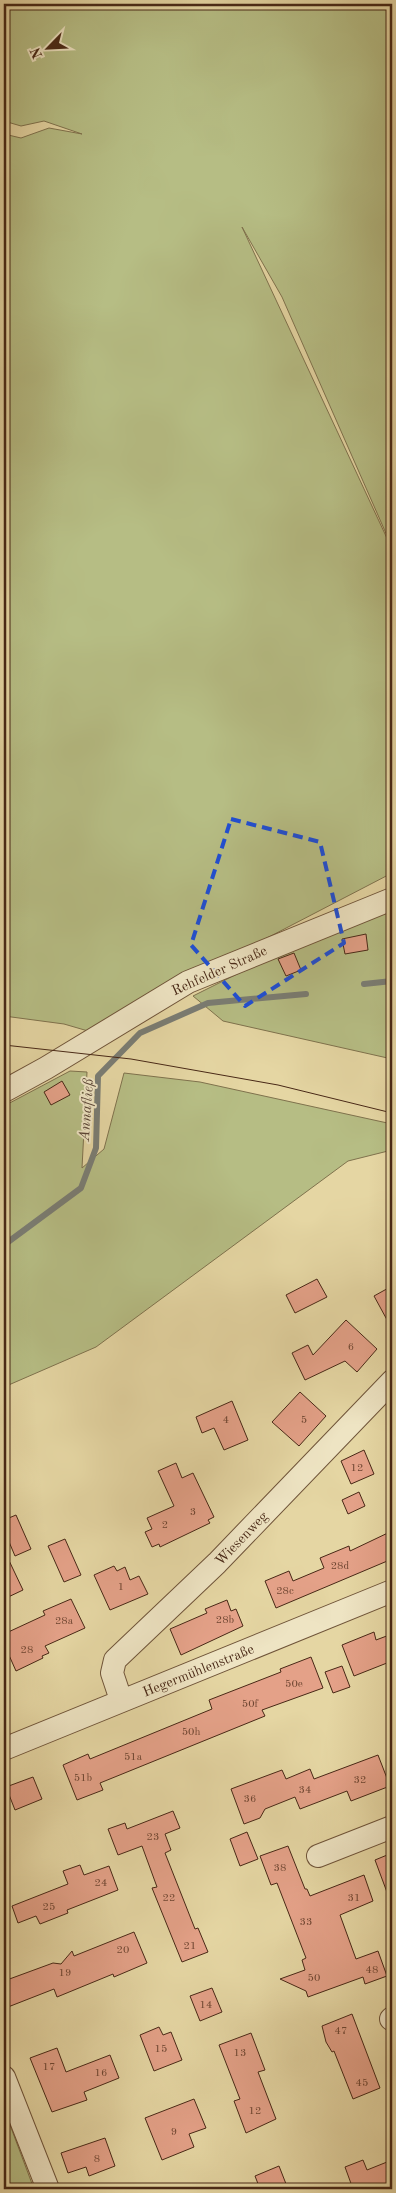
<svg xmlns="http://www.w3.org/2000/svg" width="396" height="2193" font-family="'Old Standard TT',serif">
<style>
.green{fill:#b6bd84;stroke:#7f724d}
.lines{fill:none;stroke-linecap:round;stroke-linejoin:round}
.stream{stroke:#7a7d74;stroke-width:6}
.building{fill:#e4a188;stroke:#482816}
.minor-casing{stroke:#6f5439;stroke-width:24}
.minor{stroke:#eee4c3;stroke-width:22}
.tram{stroke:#482816;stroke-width:1}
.marked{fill:none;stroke:#1d4ed8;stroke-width:4;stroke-dasharray:10 6;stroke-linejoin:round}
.labels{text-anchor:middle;stroke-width:4;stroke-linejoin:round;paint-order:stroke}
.number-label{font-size:11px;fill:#6f4632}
.street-label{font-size:14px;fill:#482816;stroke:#eee4c3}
.water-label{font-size:15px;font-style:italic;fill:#594435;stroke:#eee4c3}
</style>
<rect width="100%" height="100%" fill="#e5d6a3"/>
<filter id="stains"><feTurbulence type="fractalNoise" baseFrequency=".004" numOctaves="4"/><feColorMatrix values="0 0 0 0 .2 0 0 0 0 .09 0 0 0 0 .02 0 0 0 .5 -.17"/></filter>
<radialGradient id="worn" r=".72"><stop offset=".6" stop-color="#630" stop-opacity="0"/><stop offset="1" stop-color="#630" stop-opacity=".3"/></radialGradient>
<!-- green -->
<path class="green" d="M4,4h388v543l-110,-250 -40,-70 150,322v324l-304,158 -24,-7 -60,-8v-882l17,4 28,-10 33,6 -38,-13 -23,5 -17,-5z
M392,910v149l-169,-38 -30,-25 82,-41z
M70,1071l17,1 -5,96 22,-19 20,-76 76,9 192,42v26l-44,11 -252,186 -92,40v-281z
M4,2109l30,80h-30z"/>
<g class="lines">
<!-- stream -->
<path class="stream" d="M364,984l28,-3
M4,1245l77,-57 15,-40 2,-72 42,-43 68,-30 98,-9"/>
</g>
<!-- building -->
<path class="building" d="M366,934l2,16 -23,4 -3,-15z
M294,953l7,17 -15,6 -8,-17z
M62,1081l8,14 -19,10 -7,-13z
M317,1279l10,18 -32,16 -9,-18z
M392,1286v43l-18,-33z
M346,1320l31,29 -20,23 -12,-11 -40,19 -13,-27 16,-8 5,10z
M300,1392l26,24 -27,30 -27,-24z
M232,1401l16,39 -24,10 -10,-22 -12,5 -6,-16z
M364,1450l10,24 -23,10 -10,-23z
M176,1463l6,15 11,-5 21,44 -6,3 2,3 -50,24 -1,-3 -7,3 -7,-15 7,-3 -5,-11 27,-12 -16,-35z
M359,1492l6,14 -17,8 -6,-14z
M16,1515l15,34 -16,7 -11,-26v-10z
M392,1531v28l-116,49 -11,-27 24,-10 4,10 31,-13 -4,-10 29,-12 1,5z
M65,1539l16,36 -17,7 -16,-36z
M4,1550l19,40 -19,9z
M114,1566l3,5 8,-4 5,13 9,-4 9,18 -38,16 -16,-35z
M71,1599l14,29 -40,18 4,7 -7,3 1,2 -27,13 -12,-27v-10l41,-19 -2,-4z
M227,1600l4,11 5,-2 7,17 -62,29 -11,-26 37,-16 -2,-4z
M374,1632l2,8 16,-6v27l-38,15 -12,-31z
M311,1657l12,31 -61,22 3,6 -165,67 3,7 -26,10 -14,-35 25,-11 2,5 122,-50 -3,-9 72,-28 -1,-3z
M342,1666l8,21 -17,6 -8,-21z
M378,1755l12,31 -39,15 -4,-10 -47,18 -5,-12 -30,12 -5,9 -16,6 -13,-35 51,-19 4,9 24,-10 4,10z
M33,1777l9,22 -27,11 -9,-23z
M173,1811l7,17 -15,6 6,16 -6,3 30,76 3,-1 10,24 -26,10 -30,-74 5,-1 -15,-41 -24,9 -10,-26 17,-6 2,6z
M247,1832l11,27 -18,7 -10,-27z
M288,1846l17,43h2l3,7 54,-21 9,26 -33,14 16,44 22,-8 9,25 -22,8 -2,-7 -55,20 -2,-6 -26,-12 25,-9 -3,-10 4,-2 -29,-75 -6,2 -11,-29z
M392,1853v49l-1,1 -16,-43z
M80,1865l4,10 25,-9 9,24 -51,20 1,3 -28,11 -4,-8 -18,7 -6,-17 56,-22 -5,-13z
M134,1932l13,31 -33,14 -1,-3 -56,23 -3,-8 -46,18 -4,-12v-14l49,-18 8,1 11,-13 2,5z
M212,1988l10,24 -22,9 -10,-25z
M352,2014l28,74 -27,11 -19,-48 -2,1 -6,-10 -4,-16z
M159,2027l4,8 8,-3 11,28 -28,11 -14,-36z
M251,2033l14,37 -7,2 18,47 -30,14 -12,-32 6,-2 -21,-54z
M57,2048l9,24 44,-17 9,23 -35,14 3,8 -35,12 -22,-54z
M194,2099l12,29 -17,6 5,13 -32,13 -17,-42z
M105,2138l10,28 -26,10 -3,-9 -18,6 -7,-20z
M363,2160l4,10 25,-10v23l-15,6h-24l-8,-22z
M279,2166l9,23h-28l-5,-13z"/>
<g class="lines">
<defs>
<path id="minor" d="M4,1091l42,-23 142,-86 204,-83
M121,1700l-9,-27 3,-13 102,-97 175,-182
M4,1749l388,-158
M318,1856l74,-29
M391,2019l1,-1
M4,2077l44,112"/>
</defs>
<!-- minor casing -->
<use href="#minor" class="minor-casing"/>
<!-- minor -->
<use href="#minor" class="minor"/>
<!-- tram -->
<path class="tram" d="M4,1045l127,14 147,26 114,28"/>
</g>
<!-- marked area -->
<path class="marked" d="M231,819l89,23 24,101 -99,63 -54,-61z"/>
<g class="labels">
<!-- number labels -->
<g class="number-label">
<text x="351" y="1350">6</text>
<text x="226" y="1423">4</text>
<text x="304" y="1423">5</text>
<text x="357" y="1471">12</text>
<text x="193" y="1515">3</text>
<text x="165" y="1528">2</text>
<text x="340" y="1569">28d</text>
<text x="121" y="1590">1</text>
<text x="285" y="1594">28c</text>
<text x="225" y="1623">28b</text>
<text x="64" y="1624">28a</text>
<text x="27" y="1653">28</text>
<text x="294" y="1687">50e</text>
<text x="250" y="1707">50f</text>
<text x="191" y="1735">50h</text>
<text x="133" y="1760">51a</text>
<text x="83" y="1781">51b</text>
<text x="360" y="1783">32</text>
<text x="305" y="1793">34</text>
<text x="250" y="1802">36</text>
<text x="153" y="1840">23</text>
<text x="280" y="1871">38</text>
<text x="101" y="1886">24</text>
<text x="169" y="1901">22</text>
<text x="354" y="1901">31</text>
<text x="49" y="1910">25</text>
<text x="306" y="1925">33</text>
<text x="190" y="1949">21</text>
<text x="123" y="1953">20</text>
<text x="372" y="1973">48</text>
<text x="65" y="1976">19</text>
<text x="314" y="1981">50</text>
<text x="206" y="2008">14</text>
<text x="341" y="2034">47</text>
<text x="161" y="2052">15</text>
<text x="240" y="2056">13</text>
<text x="49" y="2070">17</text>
<text x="101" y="2076">16</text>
<text x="362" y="2086">45</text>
<text x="255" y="2114">12</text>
<text x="174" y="2135">9</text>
<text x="97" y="2162">8</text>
</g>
<!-- street labels -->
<g class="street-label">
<text transform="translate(219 970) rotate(-24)" y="5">Rehfelder Straße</text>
<text transform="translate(241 1538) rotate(-46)" y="5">Wiesenweg</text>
<text transform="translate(198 1670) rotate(-22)" y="5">Hegermühlenstraße</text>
</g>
<!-- water labels -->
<g class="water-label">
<text transform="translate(86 1110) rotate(-86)" y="5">Annafließ</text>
</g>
</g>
<!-- margin -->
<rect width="396" height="2193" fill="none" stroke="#e5d6a3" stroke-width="20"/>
<rect x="5" y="5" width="386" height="2183" fill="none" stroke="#482816" stroke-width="2.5"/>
<rect x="10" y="10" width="376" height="2173" fill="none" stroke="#482816"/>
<!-- north arrow -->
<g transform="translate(48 48) rotate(246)" stroke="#eee4c3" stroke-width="4" paint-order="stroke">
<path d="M0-4L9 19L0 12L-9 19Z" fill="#482816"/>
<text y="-8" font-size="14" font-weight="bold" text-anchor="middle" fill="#482816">N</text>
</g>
<rect width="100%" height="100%" filter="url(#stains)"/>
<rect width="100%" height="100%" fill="url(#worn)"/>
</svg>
